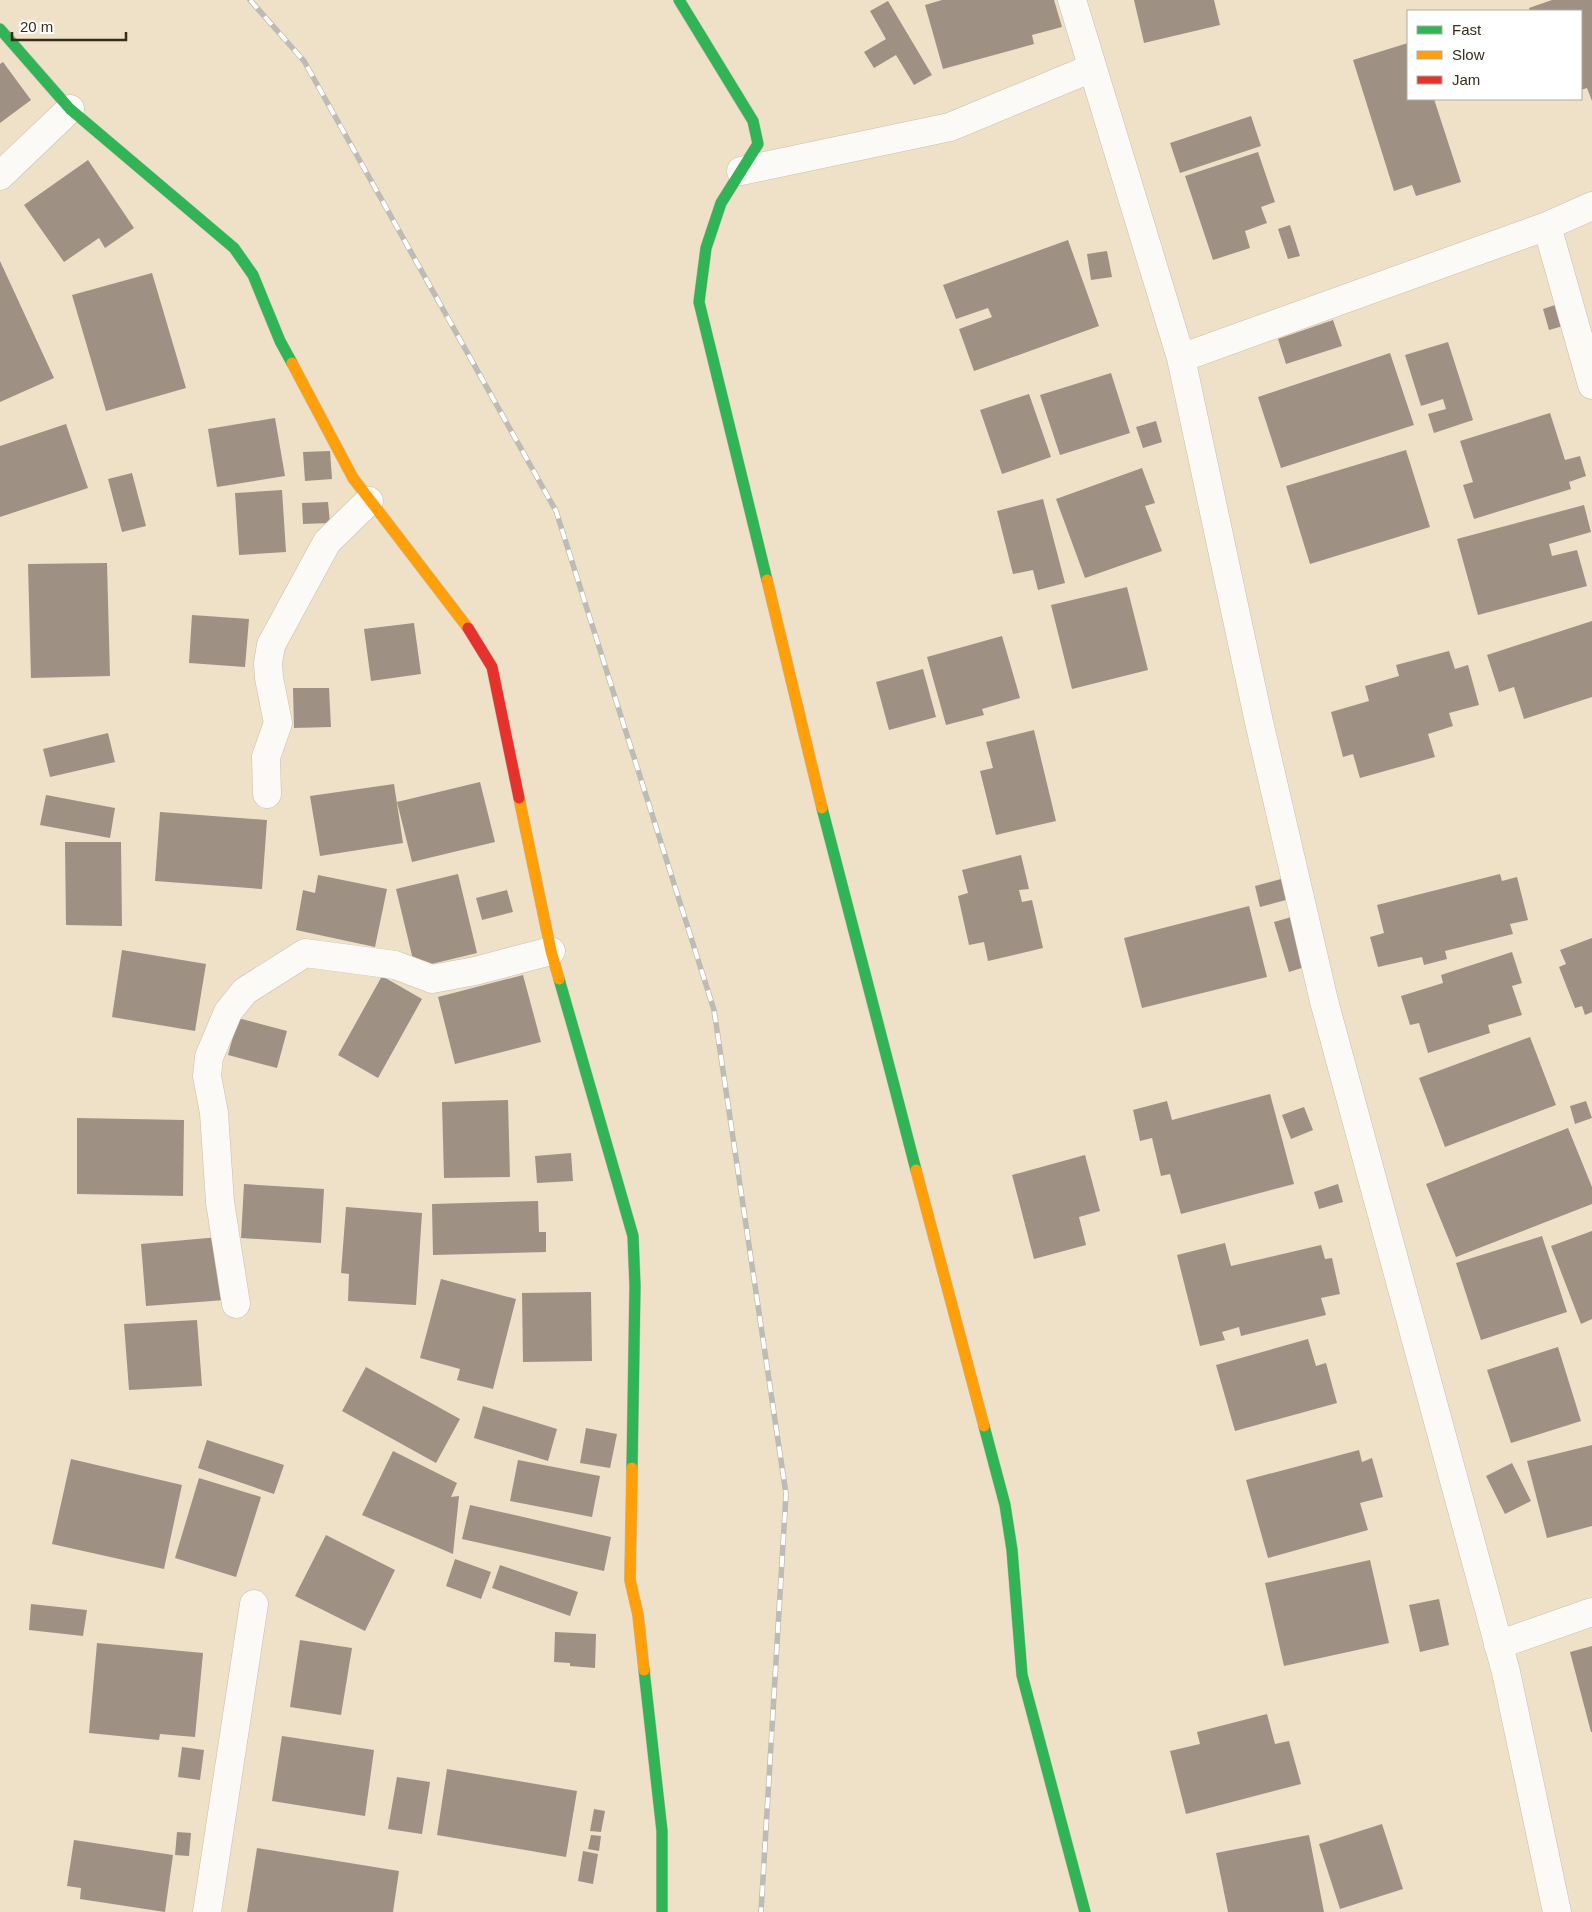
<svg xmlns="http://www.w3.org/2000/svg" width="1592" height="1912" font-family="Helvetica,sans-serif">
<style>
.building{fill:#9f9084}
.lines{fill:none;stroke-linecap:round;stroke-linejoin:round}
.street-casing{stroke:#c8beaa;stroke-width:29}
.fast-casing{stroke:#c8beaa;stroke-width:12}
.slow-casing{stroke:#c8beaa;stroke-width:12}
.jam-casing{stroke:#c8beaa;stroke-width:12}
.street{stroke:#fcfaf7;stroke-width:28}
.fast{stroke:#30b455;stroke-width:11}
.slow{stroke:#ff9f0a;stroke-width:11}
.jam{stroke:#e5322d;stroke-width:11}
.rail-casing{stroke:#bebbb4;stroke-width:5.5}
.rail{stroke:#fff;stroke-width:4;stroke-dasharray:11;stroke-linecap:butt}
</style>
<rect width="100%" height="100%" fill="#eee1c8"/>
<!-- building -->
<path class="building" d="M942,0h112l8,27 -30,8 2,9 -91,25 -18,-64z
M1134,0h80l6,25 -76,18z
M1552,0h40v101l-5,-13 -6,2v-79h-51l-1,-3z
M888,1l44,74 -18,10 -18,-30 -22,13 -10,-16 22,-13 -16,-28z
M1408,43v56h26l27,83 -45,14 -4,-11 -18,6 -41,-131z
M3,62l28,38 -31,23v-59z
M1251,116l10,30 -81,27 -10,-30z
M1258,152l17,50 -14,5 6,16 -22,8 5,17 -37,12 -28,-84z
M88,160l46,68 -29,20 -6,-10 -35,24 -40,-57z
M1290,225l10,31 -12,3 -10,-30z
M1068,240l31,86 -125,45 -15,-42 33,-12 -4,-9 -32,11 -13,-34z
M1107,251l5,26 -21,3 -4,-26z
M0,261l54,117 -54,24z
M152,273l34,115 -80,23 -34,-116z
M1564,302l6,22 -21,6 -6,-21z
M1333,320l9,26 -56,18 -8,-25z
M1448,342l25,78 -39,13 -6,-19 18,-5 -3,-10 -22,7 -16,-51z
M1390,353l24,72 -133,43 -23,-71z
M1111,373l19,60 -70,22 -20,-60z
M1029,394l22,63 -49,17 -22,-64z
M1550,413l15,47 15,-4 6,20 -17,6 2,7 -97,30 -11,-34 10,-3 -13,-41z
M275,418l10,58 -68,11 -9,-58z
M1156,421l6,21 -19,6 -7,-21z
M66,424l22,64 -88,29v-71z
M1406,450l24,77 -120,37 -24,-78z
M330,451l2,28 -27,2 -2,-29z
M1142,468l13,35 -10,3 17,45 -77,27 -29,-79z
M132,473l14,53 -24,6 -14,-53z
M282,490l4,62 -47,3 -4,-62z
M1043,499l22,84 -27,7 -5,-20 -20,4 -16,-63z
M328,502l2,21 -27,1 -1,-21z
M1584,505l7,27 -42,12 3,12 25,-6 10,36 -109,29 -21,-76z
M107,563l3,113 -79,2 -3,-114z
M1127,587l21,83 -76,19 -21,-84z
M192,615l57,4 -4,48 -56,-4z
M1592,621v76l-68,22 -10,-32 -15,5 -12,-37z
M414,623l7,51 -50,7 -7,-52z
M1002,636l18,62 -38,11 2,6 -38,10 -19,-68z
M1449,651l6,18 13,-4 11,40 -30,8 4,13 -25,8 7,23 -75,21 -7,-24 -10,3 -12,-45 38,-11 -4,-15 34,-10 -3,-11z
M923,669l13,48 -47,13 -13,-48z
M293,688h36l2,39 -37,1z
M1034,730l22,91 -60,14 -16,-64 13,-3 -7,-26z
M108,733l7,29 -65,15 -7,-28z
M480,782l15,60 -83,20 -15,-60z
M394,784l9,59 -83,13 -10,-60z
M46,795l69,13 -5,30 -70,-13z
M160,812l107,8 -5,69 -107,-8z
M65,842h56l1,84 -56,-1z
M1021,855l8,34 -10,1 3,12 10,-2 11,48 -55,13 -4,-19 -15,3 -11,-49 10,-3 -6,-23z
M458,874l19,79 -62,15 -19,-79z
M1500,874l2,7 15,-4 11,43 -18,4 3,10 -68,17 2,8 -23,6 -2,-8 -44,10 -8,-30 14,-4 -7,-28z
M318,875l69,14 -12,58 -79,-17 7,-40 12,3z
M1281,879l5,21 -26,7 -5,-21z
M507,890l6,22 -31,8 -6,-22z
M1249,906l18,71 -125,31 -18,-70z
M1295,916l16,49 -22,7 -15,-50z
M1592,938v74l-7,3 -3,-9 -7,2 -16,-41 7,-3 -6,-14z
M122,950l84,14 -11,67 -83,-14z
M1512,952l10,31 -10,3 10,29 -34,10 2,8 -62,20 -9,-30 -9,2 -9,-29 42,-13 -2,-8z
M523,975l18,67 -86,22 -17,-67z
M382,976l40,23 -44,79 -40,-23z
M238,1018l49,13 -10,37 -49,-13z
M1530,1037l26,68 -111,42 -26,-69z
M1270,1094l24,90 -113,30 -11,-40 -9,2 -9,-38 -12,3 -7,-31 34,-9 5,19z
M508,1100l2,77 -66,1 -2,-76z
M1586,1101l6,17 -17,6 -5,-18z
M1304,1107l9,23 -22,9 -9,-24z
M77,1118l107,2 -1,76 -106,-2z
M1568,1128l24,59v17l-136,53 -30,-73z
M571,1153l2,28 -36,2 -2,-27z
M1085,1155l15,56 -21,6 7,28 -52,14 -22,-84z
M244,1184l80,5 -3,54 -80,-5z
M1338,1184l5,18 -24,7 -5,-17z
M538,1201l1,31h7v20l-113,3 -1,-51z
M346,1207l76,6 -6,92 -68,-4 1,-27 -8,-1z
M1592,1231v88l-11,5 -30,-78z
M1542,1236l25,76 -86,28 -25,-77z
M219,1237l6,63 -79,6 -5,-62z
M1225,1243l6,23 90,-21 4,14 7,-1 8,36 -19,4 5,17 -85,21 -2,-9 -17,5 3,8 -25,6 -23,-91z
M441,1279l75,20 -23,90 -36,-9 3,-11 -40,-11z
M591,1292l1,69 -69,1 -1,-69z
M197,1320l5,66 -73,4 -5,-66z
M1308,1339l8,27 10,-3 11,40 -102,28 -19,-66z
M1558,1347l23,74 -70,22 -24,-73z
M366,1367l94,52 -24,44 -94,-52z
M483,1406l74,23 -9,32 -74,-23z
M586,1428l31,6 -7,34 -30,-5z
M207,1440l77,25 -10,29 -76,-26z
M1592,1445v81l-45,12 -20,-77z
M1359,1450l3,12 10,-4 11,39 -23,6 8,27 -100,28 -22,-78z
M393,1451l64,32 -6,14 8,-1 -6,58 -91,-39z
M71,1459l111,26 -18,84 -112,-25z
M518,1460l82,16 -8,41 -82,-16z
M1512,1463l19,38 -26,13 -19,-38z
M199,1478l62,19 -25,80 -61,-19z
M470,1505l141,32 -7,34 -142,-32z
M326,1535l69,35 -30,61 -70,-35z
M455,1559l36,13 -10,27 -35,-13z
M1370,1560l19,83 -105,23 -19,-83z
M500,1565l78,27 -8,24 -78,-28z
M1439,1599l10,46 -29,7 -11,-47z
M31,1604l56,6 -4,26 -54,-6z
M555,1632l41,2 -1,34 -25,-2v-3l-16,-1z
M300,1640l52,8 -11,67 -51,-8z
M97,1643l106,10 -8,84 -35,-3 -1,6 -70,-7z
M1592,1646v86h-1l-21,-80z
M1267,1714l8,30 14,-3 12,43 -115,30 -16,-63 30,-7 -3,-12z
M282,1736l92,14 -9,66 -93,-15z
M182,1747l22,3 -4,30 -22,-3z
M447,1769l130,22 -11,66 -129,-22z
M397,1777l33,5 -8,52 -34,-5z
M594,1809l11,2 -4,21 -11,-1z
M1382,1824l21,65 -63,20 -21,-65z
M177,1832l14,1 -2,23 -14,-1z
M591,1835l10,1 -2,15 -11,-2z
M1309,1835l15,77h-96l-12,-59z
M74,1840l99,15 -8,57 -85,-13 1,-11 -14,-2z
M257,1848l142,23 -6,41h-146z
M583,1851l15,3 -5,30 -15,-3z"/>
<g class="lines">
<defs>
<path id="street" d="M1072,0l109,358 78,364 65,279 182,671 51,240
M741,171l209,-44 142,-59
M0,176l70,-67
M1547,226l45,159
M1181,358l366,-132 45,-20
M267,794l-1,-37 12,-34 -9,-45 -1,-15 3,-18 56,-103 42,-41
M236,1304l-16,-102 -6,-89 -7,-37 2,-19 19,-45 17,-21 60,-38 90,12 37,14 43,-8 76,-20
M1498,1645l94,-33
M207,1912l47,-308"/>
<path id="fast" d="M679,0l74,121 5,23 -37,59 -15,45 -7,54 68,278
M0,29l70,80 164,139 19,27 27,66 12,22
M822,808l94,362
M559,979l74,257 2,50 -3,182
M984,1426l21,79 7,45 10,125 63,237
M644,1670l18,161v81"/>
<path id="slow" d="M292,363l61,115 115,150
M767,580l55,228
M519,798l32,153 8,28
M916,1170l68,256
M632,1468l-2,112 8,35 6,55"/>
<path id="jam" d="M468,628l24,39 27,131"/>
</defs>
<!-- street casing -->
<use href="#street" class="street-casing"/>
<!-- fast casing -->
<use href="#fast" class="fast-casing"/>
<!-- slow casing -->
<use href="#slow" class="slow-casing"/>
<!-- jam casing -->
<use href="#jam" class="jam-casing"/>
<!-- street -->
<use href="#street" class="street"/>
<!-- fast -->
<use href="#fast" class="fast"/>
<!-- slow -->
<use href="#slow" class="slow"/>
<!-- jam -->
<use href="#jam" class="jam"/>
<defs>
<path id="rail" d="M250,0l54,61 252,450 158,499 72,484 -25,418"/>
</defs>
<!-- rail casing -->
<use href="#rail" class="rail-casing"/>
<!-- rail -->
<use href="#rail" class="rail"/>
</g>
<!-- legend -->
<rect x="1407" y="10" width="175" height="90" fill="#ffffff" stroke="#afaba4"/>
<rect x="1417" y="26" width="25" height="8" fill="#30b455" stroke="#afaba4"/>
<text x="1452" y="35" font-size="15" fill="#362d1b">Fast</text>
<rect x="1417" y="51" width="25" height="8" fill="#ff9f0a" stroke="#afaba4"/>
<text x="1452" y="60" font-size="15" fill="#362d1b">Slow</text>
<rect x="1417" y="76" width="25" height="8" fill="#e5322d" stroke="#afaba4"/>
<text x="1452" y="85" font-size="15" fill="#362d1b">Jam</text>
<!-- scale -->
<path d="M12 32v8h114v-8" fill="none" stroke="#362d1b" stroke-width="2.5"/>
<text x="20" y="32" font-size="15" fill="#362d1b" stroke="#ffffff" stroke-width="4" paint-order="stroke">20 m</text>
</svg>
